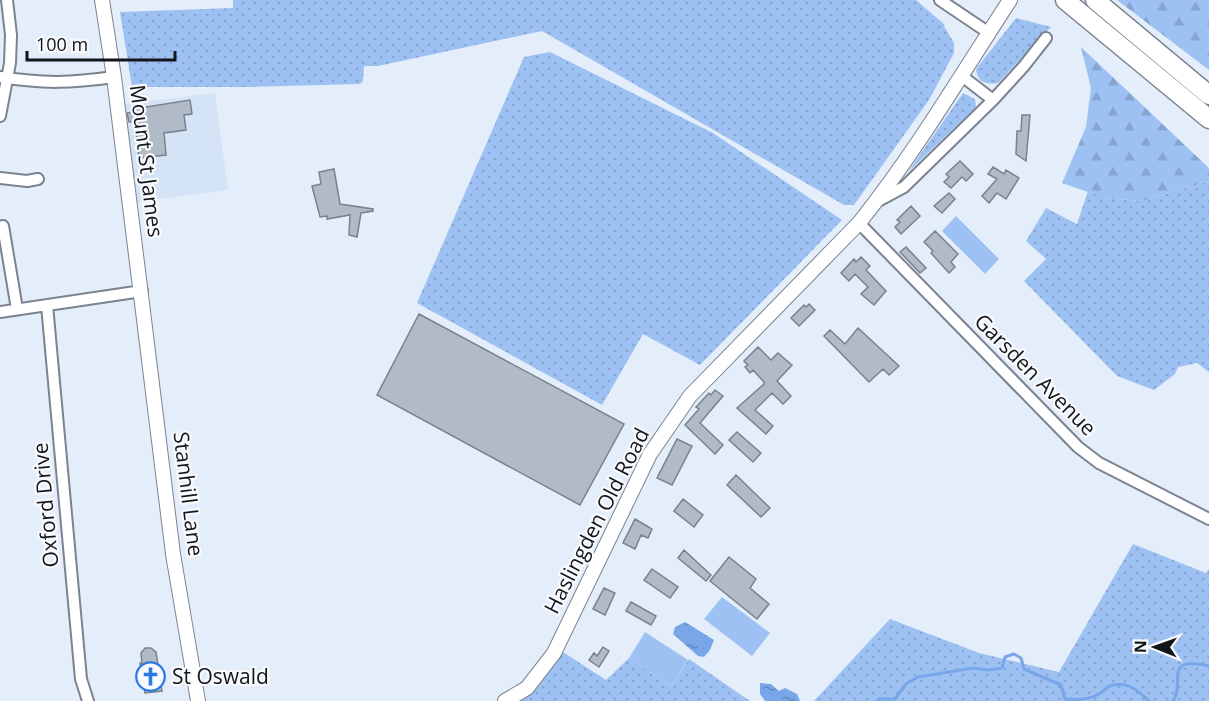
<svg xmlns="http://www.w3.org/2000/svg" width="1209" height="701" font-family="'Open Sans',sans-serif">
<style>
.built{fill:#d5e3f7}
.grass{fill:url(#grass-dots)}
.forest{fill:url(#forest-firs)}
.pitch{fill:#9ec1f3}
.water{fill:url(#water-ripples)}
.lines{fill:none;stroke-linecap:round;stroke-linejoin:round}
.stream{stroke:#77a6e9;stroke-width:3}
.building{fill:#b1bac7;stroke:#78818d;stroke-width:1.5}
.street-casing{stroke:#7b8390;stroke-width:14}
.secondary-casing{stroke:#7b8390;stroke-width:16}
.highway-casing{stroke:#7b8390;stroke-width:21}
.street{stroke:#fff;stroke-width:10}
.secondary{stroke:#fff;stroke-width:14}
.highway{stroke:#fff;stroke-width:18}
.labels{text-anchor:middle;stroke-width:4.5;stroke-linejoin:round;paint-order:stroke}
.street-label{font-size:21px;fill:#12151a;stroke:#f8fafd}
.poi-label{font-size:21px;fill:#12151a;stroke:#f8fafd;text-anchor:start}
</style>
<defs>
<pattern id="grass-dots" width="8" height="8" patternUnits="userSpaceOnUse" patternTransform="scale(1.5)"><rect width="8" height="8" fill="#9ec1f3"/><path d="M2 2h.1M6 6h.1" fill="none" stroke="#87a5d0" stroke-width="1.8" stroke-linecap="round"/></pattern>
<pattern id="forest-firs" width="22" height="20" patternUnits="userSpaceOnUse" patternTransform="scale(1.5)"><rect width="22" height="20" fill="#9ec1f3"/><path d="M5 1l3.5 6h-7zM16 11l3.5 6h-7z" fill="#87a5d0"/></pattern>
<pattern id="water-ripples" width="26" height="14" patternUnits="userSpaceOnUse" patternTransform="scale(1.5)"><rect width="26" height="14" fill="#77a6e9"/><path d="M2 4q2-2 4 0t4 0M15 11q2-2 4 0t4 0" fill="none" stroke="#6086bc"/></pattern>
</defs>
<rect width="100%" height="100%" fill="#e4eefb"/>
<!-- built -->
<path class="built" d="M215,93l13,97 -92,12 -12,-98z"/>
<!-- grass -->
<path class="grass" d="M233,0h683l29,25 -1,1 10,17v10l-25,47 -75,105h-10l-302,-174 -164,35h-14l-1,15 -3,3 -111,3h-117l-12,-75 113,-4z
M1016,18l35,9 -53,56c-12,2 -21,-1 -22,-14z
M550,52l163,81 129,87 -142,145 -57,-31 -41,71 -185,-102 107,-246z
M963,93l12,6 1,8 -68,65z
M1209,181v191l-12,-9 -19,4 -3,7 -21,16 -37,-14 -93,-95 22,-22 -20,-18 20,-33 31,16 11,-33 17,7 37,3z
M1133,544l73,29 3,-4v132h-395l76,-82 89,34 80,19z
M563,652l43,28 23,-22 42,28 18,-27 61,42h-230l18,-16z"/>
<!-- forest -->
<path class="forest" d="M1117,0h92v70z
M1081,47l128,121v13l-67,20 -37,-3 -43,-15 24,-56 5,-39z"/>
<!-- pitch -->
<path class="pitch" d="M956,216l43,43 -14,15 -43,-43z
M722,597l48,36 -18,23 -48,-37z
M645,632l43,28 -17,26 -42,-28z"/>
<!-- water -->
<path class="water" d="M685,622l29,18 -4,10 -6,7 -6,-1 -25,-22 2,-7z
M760,683l11,1 8,7 6,-3 12,6 3,7h-35l-5,-7z"/>
<g class="lines">
<!-- stream -->
<path class="stream" d="M877,701l2,-2h16l11,-15 12,-7 55,-9 15,2 14,-2 3,-11 9,-3 7,4 3,11 37,16 4,14c11,1 24,1 34,-5 4,-2 7,-7 11,-8 16,-6 29,5 39,15
M1173,701c13,-17 -12,-46 36,-35"/>
</g>
<!-- building -->
<path class="building" d="M190,100l2,14 -8,1 2,15 -22,3 2,22 -27,3 -4,-37 -6,1 -2,-9 7,-1 -1,-3z
M1022,115h8l-4,46 -10,-7 1,-23h4z
M960,161l13,13 -7,7 -4,-4 -11,11 -7,-6 5,-5 -3,-3z
M993,167l11,7 2,-4 13,8 -13,21 -9,-6 -8,10 -7,-7 15,-17 -9,-5z
M334,169l6,35 33,5v2l-12,2 -4,24 -8,-2 1,-20 -23,4v-3l-7,1 -8,-31 9,-2 -2,-12z
M949,193l6,6 -13,14 -8,-7z
M911,206l9,10 -19,18 -6,-7 5,-5 -3,-2z
M935,231l23,23 -7,8 4,5 -6,6 -18,-20 2,-2 -9,-9z
M906,247l20,21 -6,5 -20,-21z
M861,257l9,9 -4,4 20,21 -12,14 -13,-11 7,-7 -13,-13 -6,7 -8,-8 13,-14 2,3z
M809,304l6,6 -16,16 -8,-8 13,-13 2,2z
M419,314l205,110 -44,81 -203,-110z
M858,328l41,38 -10,9 -6,-6 -14,13 -45,-46 6,-6 15,14z
M758,347l13,13 7,-7 14,12 -15,16 14,15 -8,8 -11,-11 -17,17 18,16 -7,8 -29,-26 27,-24v-2l-11,-12 -3,3 -5,-6 3,-2 -4,-4z
M715,390l8,6 -23,27 23,22 -8,9 -30,-29 14,-16 -3,-2 13,-14 2,2z
M737,432l24,21 -8,9 -24,-22z
M677,439l15,7 -20,39 -15,-7z
M736,475l34,33 -9,9 -34,-32z
M683,499l20,16 -9,12 -20,-16z
M635,519l17,10 -4,9 -7,-3 -6,14 -12,-6z
M684,550l27,25 -5,6 -28,-23z
M729,557l27,22 -6,9 19,16 -12,15 -47,-38z
M652,569l26,18 -8,11 -26,-18z
M604,588l11,5 -10,22 -12,-6z
M631,602l25,14 -5,9 -25,-14z
M603,647l6,4 -10,16 -10,-7 5,-7 3,3z
M145,648h6l5,4 6,39 -17,2 -5,-30h2l-1,-10z"/>
<g class="lines">
<defs>
<path id="street" d="M940,0l49,33
M962,76l31,24
M0,77c44,7 71,6 114,0
M0,116l10,-53 1,-28 -4,-35
M0,178l27,3 11,-2
M876,202l28,-15 89,-87 31,-34 22,-28
M859,223l219,224 21,16 110,56
M3,226l14,83
M47,305l34,374 7,22
M0,312l142,-21"/>
<path id="secondary" d="M102,0l12,77 59,477 25,147
M505,701l22,-13 27,-35 96,-199 40,-58 169,-173c56,-70 102,-148 151,-223"/>
<path id="highway" d="M1065,0l144,119
M1095,0l114,95"/>
</defs>
<!-- street casing -->
<use href="#street" class="street-casing"/>
<!-- secondary casing -->
<use href="#secondary" class="secondary-casing"/>
<!-- highway casing -->
<use href="#highway" class="highway-casing"/>
<!-- street -->
<use href="#street" class="street"/>
<!-- secondary -->
<use href="#secondary" class="secondary"/>
<!-- highway -->
<use href="#highway" class="highway"/>
</g>
<!-- icons -->
<defs>
<symbol id="church-ring" viewBox="-11 -11 22 22"><circle r="9.5" fill="#f8fafd" stroke="#297ae5" stroke-width="1.5"/><path d="M-1.2-6h2.4v3.5h3.3v2.4h-3.3V6h-2.4V-.1h-3.3v-2.4h3.3Z" fill="#297ae5"/></symbol>
</defs>
<g fill-rule="evenodd">
<use href="#church-ring" x="134" y="660" width="33" height="33"/>
</g>
<g class="labels">
<!-- street labels -->
<g class="street-label">
<text transform="translate(146 161) rotate(83)" y="7">Mount St James</text>
<text transform="translate(1035 375) rotate(45)" y="7">Garsden Avenue</text>
<text transform="translate(188 494) rotate(83)" y="7">Stanhill Lane</text>
<text transform="translate(46 505) rotate(-95)" y="7">Oxford Drive</text>
<text transform="translate(597 521) rotate(-63)" y="7">Haslingden Old Road</text>
</g>
<!-- poi labels -->
<g class="poi-label">
<text x="172" y="684">St Oswald</text>
</g>
</g>
<!-- north arrow -->
<g transform="translate(1155 647) rotate(271)" stroke="#f8fafd" stroke-width="4.5" paint-order="stroke">
<path d="M0-4.5L10 22L0 15L-10 22Z" fill="#12151a"/>
<text y="-9" font-size="16" font-weight="bold" text-anchor="middle" fill="#12151a">N</text>
</g>
<!-- scale -->
<path d="M27 51v9h148v-9" fill="none" stroke="#12151a" stroke-width="3"/>
<text x="36" y="51" font-size="18" fill="#12151a" stroke="#f8fafd" stroke-width="4.5" paint-order="stroke">100 m</text>
</svg>
